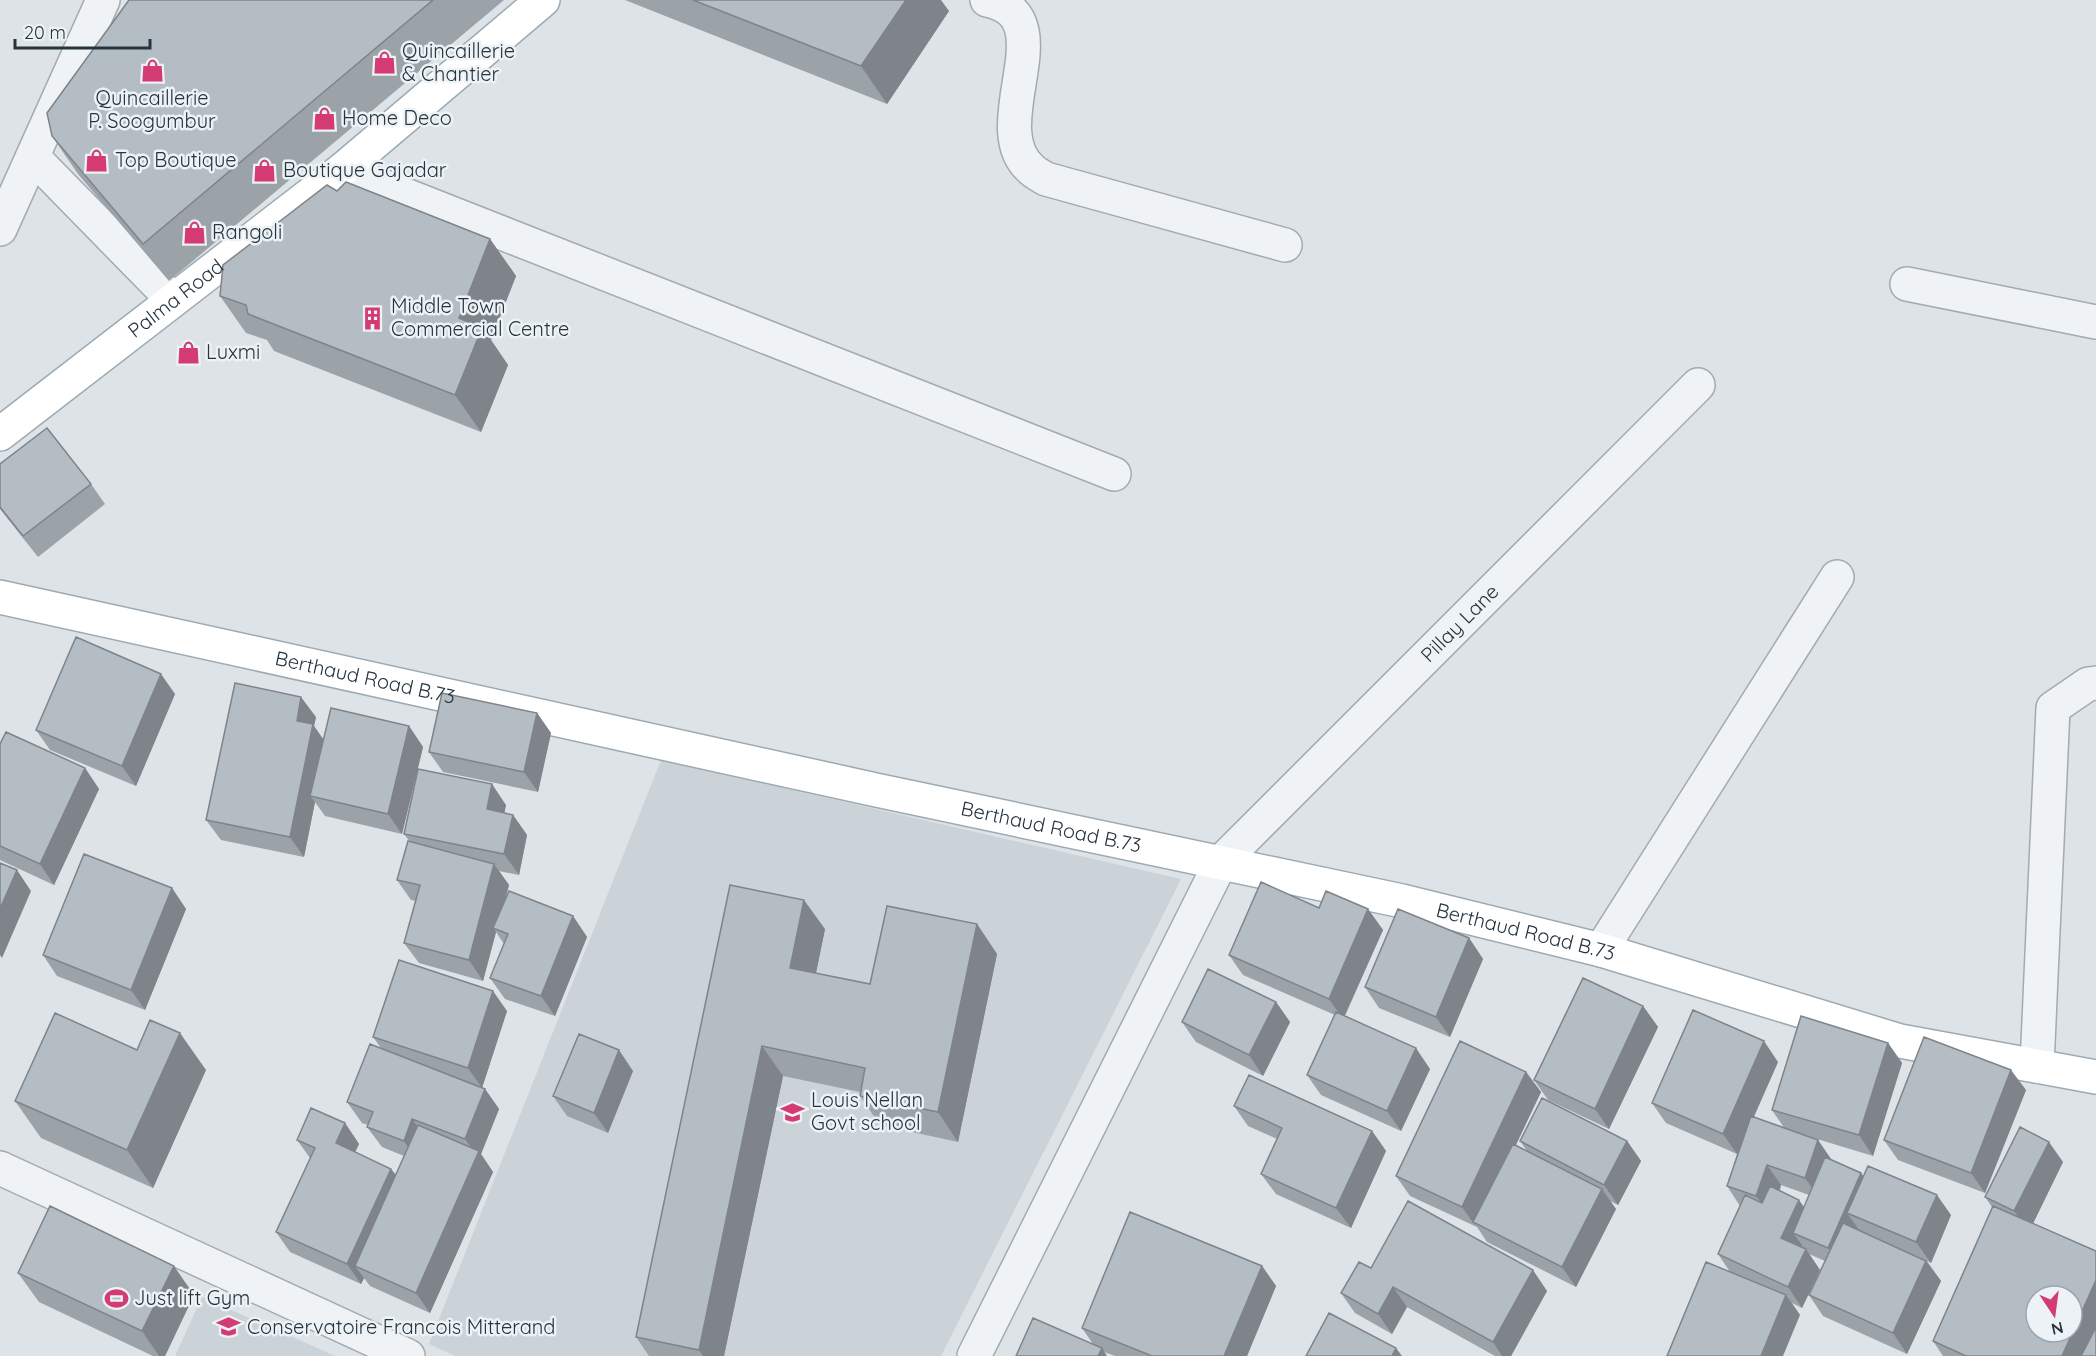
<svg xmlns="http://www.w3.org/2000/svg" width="2096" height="1356" font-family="Quicksand,sans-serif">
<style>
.built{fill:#cbd3d9}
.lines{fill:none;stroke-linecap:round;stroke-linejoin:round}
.minor-casing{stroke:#a2abb1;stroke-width:36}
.major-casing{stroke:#9caab3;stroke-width:36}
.minor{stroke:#eff3f6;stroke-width:33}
.major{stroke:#fff;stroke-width:33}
.wall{fill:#9ba3a9;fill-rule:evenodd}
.shaded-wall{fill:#7e8489}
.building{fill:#b4bdc4;stroke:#7e8489;stroke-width:1.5;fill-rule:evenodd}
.labels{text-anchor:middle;stroke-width:5;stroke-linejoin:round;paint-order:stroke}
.poi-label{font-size:20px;fill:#26343e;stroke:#ecf2f5;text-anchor:start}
.street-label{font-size:20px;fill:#26343e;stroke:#ecf2f5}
</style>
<rect width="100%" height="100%" fill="#dde3e7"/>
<!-- built -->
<path class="built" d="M661,760l520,119 -240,477h-486l-26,-12z
M202,1297l133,59h-160z"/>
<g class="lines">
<defs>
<g id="minor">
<path d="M987,0c81,16 -6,125 44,169 4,4 10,7 15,10l239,66"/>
<path d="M33,157l140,143"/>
<path d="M342,170l772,304"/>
<path d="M0,229l103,-229"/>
<path d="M1907,284l189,38"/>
<path d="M1601,950l236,-373"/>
<path d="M2037,1066l16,-358 35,-24 8,-1"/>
<path d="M0,1168l408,188"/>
<path id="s1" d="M974,1356l247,-494 477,-477"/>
</g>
<g id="major">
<path id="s2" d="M0,434l342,-264 201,-170"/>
<path id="s3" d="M0,597l876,193 526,111 199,49 299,91 196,36"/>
</g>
</defs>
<!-- minor casing -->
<use href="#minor" class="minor-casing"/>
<!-- major casing -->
<use href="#major" class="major-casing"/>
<!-- minor -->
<use href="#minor" class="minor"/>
<!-- major -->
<use href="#major" class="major"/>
</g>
<!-- wall -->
<path class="wall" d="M129,0h375l-335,281 -91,-107 -26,-38z
M625,0h281l43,11 -62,93z
M337,191l153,48 26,37 -25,64 17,25 -27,67 -207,-81 -7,-11 -21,-7 -26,-37z
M0,464l91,20 14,20 -67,53 -38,-48z
M175,694l-39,92 -86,-36 -14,-20z
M537,713l14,20 -13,59 -95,-20 -14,-20z
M316,717l-2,9 10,14 85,-14 14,21 -21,87 -77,-18 -10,-14 -11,55 -83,-17 -15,-20z
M0,744l85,24 14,21 -45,96 -54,-25z
M506,805l-2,8 9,2 14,20 -8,40 -20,-4 10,14 -5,18 69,13 14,21 -32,79 -50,-17 -15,-21 14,-34 -8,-12 -13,49 -64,-18 -15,-20 12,-42 -5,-1 -14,-20 13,-38 -6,-8z
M730,885l95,44 -9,44 54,11 107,-60 20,30 -39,188 -78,-17 -20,-29v-4l-77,-16 -59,280h-75l-13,-19z
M172,888l14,21 -41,101 -88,-34 -14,-21z
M1319,908l49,1 15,21 -38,86 85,53 -29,62 -80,-36 -14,-20 28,-60 -92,-40 -14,-20z
M1469,938l14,21 -33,78 -71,-29 -14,-21z
M1276,1002l14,20 -27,54 -67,-34 -14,-20z
M1643,1006l15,21 -49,102 -61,-29 -14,-20z
M507,1011l-25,77 3,1 14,20 -18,45 12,18 -63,141 -60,-27 -6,-8 -3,6 -71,-32 -14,-20 34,-74 -13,-18 48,-17 14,21 -4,8 36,17 5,6 8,-19 -22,-9 -15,-20 1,-2 -6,-2 -15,-21 34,-54 -8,-11z
M1888,1043l14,20 -29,93 -69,-21 14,5 14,20 29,13 2,3 88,39 -20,48 -4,-2 14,20 -34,73 -84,-38 -14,-21 16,-34 -16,-7 11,16 -18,38 -10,-5 8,12 -70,-43 -12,-18 22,-48 -13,-20 10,-32 -71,-31 -14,-20 126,-41 -24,55 31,12 -13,-19zM1781,1185l28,10 -5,12 -24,-16z
M137,1050l69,20 -53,118 -112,-50 -26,-37z
M633,1071l-25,62 -41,-17 -14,-20z
M1526,1072l15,20 -25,53 11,6 -7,-10h107l14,20 -23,44 -8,-4 6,8 -40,78 -89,-45 -10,-15 -67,-31 -14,-20z
M2026,1090l-41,103 -87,-33 -14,-20z
M1234,1106l138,25 14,20 -35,77 -75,-34 -15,-20 16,-35 -29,-13z
M2063,1162l-30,61 63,133h-153l-10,-15 59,-134 -7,-10z
M1262,1266l14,20 -29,70h-132l-11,-4 -11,-8 -11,-16z
M1371,1268l176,23 -36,65h-16l-88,-49 -15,27 -37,-21 -14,-20z
M18,1273l176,22 -29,61h-12l-114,-54z"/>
<!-- shaded-wall -->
<path class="shaded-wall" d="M906,0h35l8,11 -62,93 -26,-38z
M490,239l26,37 -25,64 17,25 -27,67 -26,-37 4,-77z
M161,674l14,20 -39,92 -14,-20z
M301,697l15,20 -2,9 13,19 -17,51 5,6 -11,55 -14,-20 7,-116z
M537,713l14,20 -13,59 -14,-20z
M409,726l14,21 -21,87 -14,-20z
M85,768l14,21 -45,96 -14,-21z
M492,784l14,21 -5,25 -14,-21z
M513,815l14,20 -8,40 -15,-21z
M494,864l15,21 -12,45 -4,-2 3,4 -13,49 -14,-21z
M17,870l14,21 -29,67 -2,-3v-46z
M172,888l14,21 -41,101 -14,-20z
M804,900l21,29 -14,68 -21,-29z
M1368,909l15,21 -40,89 -14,-20z
M573,916l14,21 -32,79 -14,-20z
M977,924l20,30 -39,188 -20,-30z
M1469,938l14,21 -33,78 -14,-20z
M493,991l14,20 -25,77 -14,-20z
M1276,1002l14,20 -27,54 -14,-21z
M1643,1006l15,21 -49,102 -14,-20z
M180,1033l26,37 -53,118 -26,-38z
M1764,1041l14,21 -41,92 -14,-20z
M1888,1043l14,20 -29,93 -14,-21z
M762,1046l21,30 -59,280h-21l-4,-6z
M1416,1048l14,21 -29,62 -14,-20z
M619,1050l14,21 -25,62 -14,-20z
M2011,1070l15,20 -41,103 -14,-20z
M1526,1072l15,20 -63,132 -5,-2 4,6 -15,-21z
M485,1089l14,20 -18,45 12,18 -63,141 -14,-20 61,-137 -12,-17z
M412,1119l15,20 -9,23 -14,-21z
M345,1123l14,21 -9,19 -14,-20z
M1372,1131l14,20 -35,77 -15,-20z
M1818,1140l14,21 -13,37 -14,-20z
M1627,1141l14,20 -23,44 -14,-20z
M2049,1142l14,20 -34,70 -15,-21z
M1767,1165l14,20 -10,31 -15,-20z
M391,1169l15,20 -51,77 9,12 -3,6 -14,-20z
M1861,1173l14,20 -28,20 12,17 -17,38 -14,-20z
M1602,1189l14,20 -40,78 -14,-20z
M1937,1195l14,20 -20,48 -15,-21z
M1799,1200l14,20 -20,13 9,12 -7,14 -14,-21z
M1806,1249l14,21 -18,38 -14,-21z
M1926,1261l15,20 -34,73 -14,-21z
M174,1266l20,29 -29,61h-6l-17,-25z
M1262,1266l14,20 -29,70h-23z
M1533,1270l14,21 -36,65h-9l-9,-14z
M2096,1280v52l-11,24h-23z
M1393,1287l14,20 -15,27 -14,-20z
M1786,1295l14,20 -17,41h-22z
M1102,1348l5,8h-9z
M1396,1348l6,8h-10z"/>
<!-- building -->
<path class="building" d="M129,0h304l-290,244 -91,-108 -5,-23z
M693,0h213l-45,66z
M346,182l144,57 -31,79 23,10 -27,67 -207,-81 -2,-9 -26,-9 3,-31 104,-80 10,6z
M47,428l44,56 -68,52 -23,-29v-43z
M76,637l85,37 -39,92 -86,-36z
M235,683l66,14 -4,24 16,3 -23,113 -84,-17z
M442,693l95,20 -13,59 -95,-20z
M331,708l78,18 -21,88 -78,-18z
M6,732l79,36 -45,96 -40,-18v-102z
M418,769l74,15 -5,25 26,6 -9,39 -100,-20z
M408,841l86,23 -25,96 -65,-17 16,-58 -23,-5z
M84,854l88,34 -41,102 -88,-35z
M0,863l17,7 -17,39z
M1261,882l58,26 7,-17 42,18 -39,90 -100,-44z
M730,885l74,15 -14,68 80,16 17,-78 90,18 -39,188 -78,-16 5,-28 -103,-22 -63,304 -63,-13z
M509,891l64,25 -32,80 -51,-18 18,-44 -15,-6z
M1398,909l71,29 -33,79 -71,-30z
M399,960l94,31 -25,77 -95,-31z
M1208,969l68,33 -27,53 -67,-33z
M1583,978l60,28 -48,103 -61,-29z
M1693,1010l71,31 -41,93 -71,-31z
M1336,1012l80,36 -29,63 -80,-36z
M55,1013l82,37 13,-30 30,13 -53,117 -112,-49z
M1801,1016l87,27 -29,92 -87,-25z
M579,1034l40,16 -25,63 -41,-17z
M1924,1037l87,33 -40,103 -87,-33z
M1460,1041l66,31 -64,135 -66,-31z
M370,1044l115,45 -20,50 -53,-20 -8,22 -37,-14 6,-15 -26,-10z
M1249,1075l123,56 -36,77 -75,-34 21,-46 -48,-22z
M1542,1098l85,43 -23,44 -84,-44z
M311,1108l34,15 -9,20 55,26 -44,95 -71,-32 39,-84 -18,-8z
M1751,1116l67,24 -13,38 -38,-13 -11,31 -29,-10z
M418,1125l61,26 -63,142 -61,-27z
M2020,1127l29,15 -35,69 -29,-14z
M1513,1144l89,45 -40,78 -89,-45z
M1825,1157l36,16 -33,75 -35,-15z
M1868,1166l69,29 -21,47 -69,-29z
M1770,1186l29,14 -18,38 25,11 -18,38 -70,-33 27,-59 17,8z
M1408,1201l125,69 -40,72 -100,-55 -15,27 -37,-21 18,-31 12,6z
M50,1206l124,60 -32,65 -124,-58z
M1993,1206l103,45v29l-34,76h-96l-33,-15zM2036,1296h36v36h-36z
M1130,1212l132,54 -38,90h-72l-70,-28z
M1843,1223l83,38 -33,72 -84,-38z
M1706,1262l80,33 -25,61h-94z
M1329,1313l67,35 -4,8h-86z
M1033,1318l69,30 -4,8h-82z
M2096,1327v29h-15z"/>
<!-- icons -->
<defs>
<symbol id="shop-bare" viewBox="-9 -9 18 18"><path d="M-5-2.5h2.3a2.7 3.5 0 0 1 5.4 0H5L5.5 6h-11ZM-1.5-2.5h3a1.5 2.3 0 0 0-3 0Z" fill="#d33b72" stroke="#ecf2f5" stroke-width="2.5" paint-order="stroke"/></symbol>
<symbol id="building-bare" viewBox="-9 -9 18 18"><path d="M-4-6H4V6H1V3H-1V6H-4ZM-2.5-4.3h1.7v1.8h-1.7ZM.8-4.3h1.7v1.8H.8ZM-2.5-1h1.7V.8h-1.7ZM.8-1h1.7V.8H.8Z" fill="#d33b72" stroke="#ecf2f5" stroke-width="2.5" paint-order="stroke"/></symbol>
<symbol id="school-bare" viewBox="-9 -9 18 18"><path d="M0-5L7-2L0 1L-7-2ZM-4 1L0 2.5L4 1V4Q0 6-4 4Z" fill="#d33b72" stroke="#ecf2f5" stroke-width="2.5" paint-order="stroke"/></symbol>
<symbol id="stadium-bare" viewBox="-9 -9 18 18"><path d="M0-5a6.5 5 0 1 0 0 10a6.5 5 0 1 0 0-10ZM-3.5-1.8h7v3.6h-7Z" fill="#d33b72" stroke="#ecf2f5" stroke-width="2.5" paint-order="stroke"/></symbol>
</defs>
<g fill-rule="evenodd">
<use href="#shop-bare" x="368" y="46" width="33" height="33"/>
<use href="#shop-bare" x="136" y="54" width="33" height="33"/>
<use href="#shop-bare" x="308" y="102" width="33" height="33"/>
<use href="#shop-bare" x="80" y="144" width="33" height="33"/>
<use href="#shop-bare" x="248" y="154" width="33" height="33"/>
<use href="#shop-bare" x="178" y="216" width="33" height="33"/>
<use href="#building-bare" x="356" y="302" width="33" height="33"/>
<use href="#shop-bare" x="172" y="336" width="33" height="33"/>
<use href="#school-bare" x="776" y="1096" width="33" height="33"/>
<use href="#stadium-bare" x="100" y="1282" width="33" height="33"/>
<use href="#school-bare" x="212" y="1310" width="33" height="33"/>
</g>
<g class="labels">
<!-- poi labels -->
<g class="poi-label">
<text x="402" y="58">Quincaillerie<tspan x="402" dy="23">&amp; Chantier</tspan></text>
<text x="152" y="105" text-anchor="middle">Quincaillerie<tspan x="152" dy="23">P. Soogumbur</tspan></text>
<text x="342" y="125">Home Deco</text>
<text x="115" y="167">Top Boutique</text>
<text x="283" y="177">Boutique Gajadar</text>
<text x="212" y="239">Rangoli</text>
<text x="391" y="313">Middle Town<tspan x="391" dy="23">Commercial Centre</tspan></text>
<text x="206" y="359">Luxmi</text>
<text x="811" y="1107">Louis Nellan<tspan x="811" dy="23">Govt school</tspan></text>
<text x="134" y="1305">Just lift Gym</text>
<text x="247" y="1334">Conservatoire Francois Mitterand</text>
</g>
<!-- street labels -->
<g class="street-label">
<text dy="7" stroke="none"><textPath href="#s2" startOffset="222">Palma Road</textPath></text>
<text dy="7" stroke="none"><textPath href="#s1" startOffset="890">Pillay Lane</textPath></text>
<text dy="7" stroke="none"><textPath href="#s3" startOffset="374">Berthaud Road B.73</textPath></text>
<text dy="7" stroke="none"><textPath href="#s3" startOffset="1076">Berthaud Road B.73</textPath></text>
<text dy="7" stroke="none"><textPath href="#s3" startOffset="1562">Berthaud Road B.73</textPath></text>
</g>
</g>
<!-- north arrow -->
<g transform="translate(2054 1314) rotate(167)"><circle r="28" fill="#ecf2f5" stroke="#9da6ac" stroke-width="1.5"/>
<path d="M0-4.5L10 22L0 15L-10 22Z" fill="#d33b72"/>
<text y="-9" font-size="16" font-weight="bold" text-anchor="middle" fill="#26343e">N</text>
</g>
<!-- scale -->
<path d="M15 39v9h135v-9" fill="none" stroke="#26343e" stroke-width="3"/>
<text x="24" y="39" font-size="18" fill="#26343e" stroke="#ecf2f5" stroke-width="4.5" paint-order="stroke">20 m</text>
</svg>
